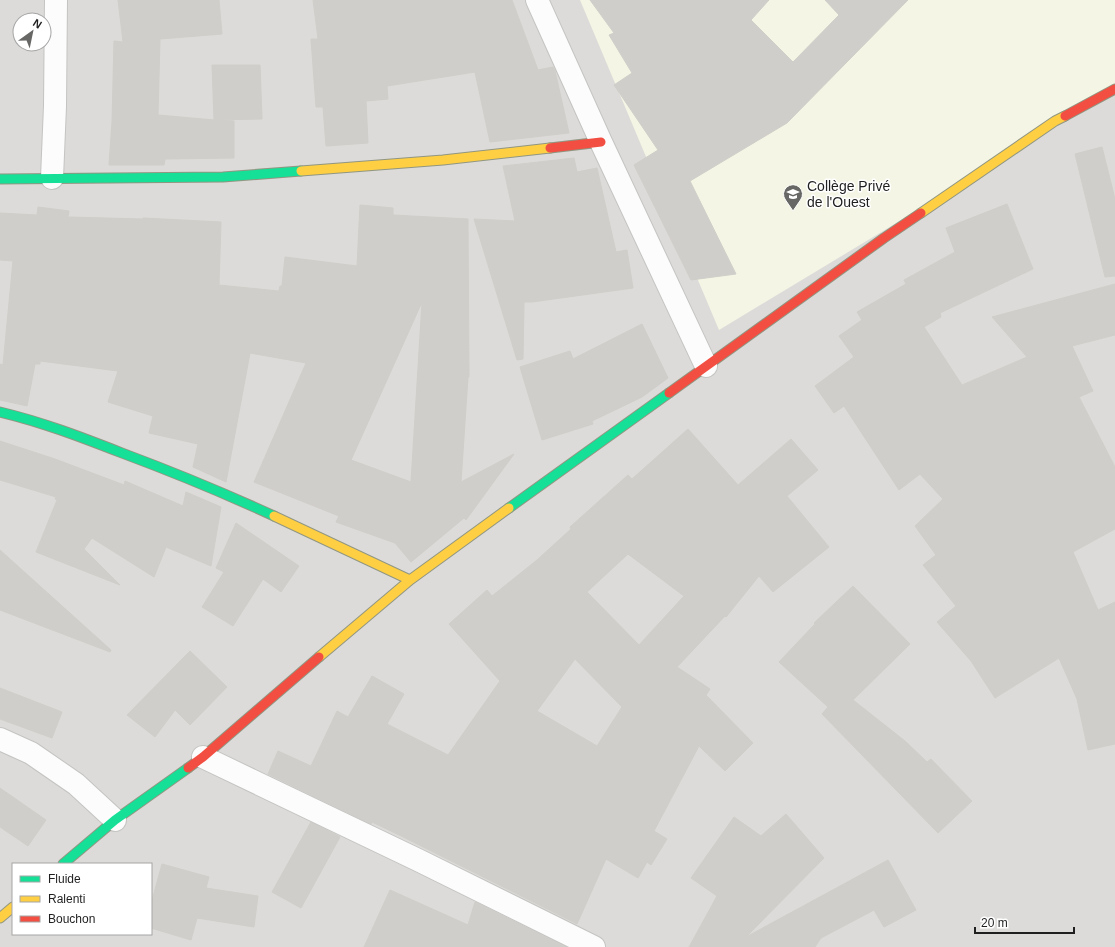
<svg xmlns="http://www.w3.org/2000/svg" width="1115" height="947" font-family="Helvetica,sans-serif">
<style>
.residential{fill:#dcdbd9;fill-rule:evenodd}
.education{fill:#f4f5e4}
.building{fill:#d0cecb;stroke:#d0cec9;fill-rule:evenodd}
.lines{fill:none;stroke-linecap:round;stroke-linejoin:round}
.street-casing{stroke:#c4c4c2;stroke-width:24}
.fast-casing{stroke:#919681;stroke-width:11}
.slow-casing{stroke:#919681;stroke-width:11}
.jam-casing{stroke:#919681;stroke-width:11}
.street{stroke:#fcfcfc;stroke-width:22}
.fast{stroke:#16e098;stroke-width:9}
.slow{stroke:#ffcf43;stroke-width:9}
.jam{stroke:#f24e42;stroke-width:9}
.labels{text-anchor:middle;stroke-width:3;stroke-linejoin:round;paint-order:stroke}
.poi-label{font-size:14px;fill:#1f1f1f;stroke:#fff;text-anchor:start}
</style>
<rect width="100%" height="100%" fill="#edece8"/>
<!-- residential -->
<path class="residential" d="M0,0h1115v947h-1115zM20,20h24v24h-24zM13,864h138v70h-138z"/>
<!-- education -->
<path class="education" d="M580,0h535v91l-396,239z"/>
<!-- building -->
<path class="building" d="M118,0h101l3,34 -62,5 -2,76 56,5 -2,-55h48l2,54 -47,1 19,1v37l-69,1 -1,6h-55l3,-43 2,-81 9,1z
M313,0h199l26,70 15,-3 2,4 14,62 -79,9 -15,-70 -88,14 1,13 -22,2 2,42 -42,3 -3,-39h-7l-5,-68h7z
M590,0h179l-18,20 42,42 46,-47 -14,-15h83l-121,123 -97,58 46,93 -45,6 -57,-115 24,-15 -44,-65 18,-12 -23,-38 5,-2z
M1102,147l13,52v77l-10,1 -30,-123z
M574,158l3,14 20,-4 19,84 11,-2 6,38 -101,14h-8l-1,57 -6,1 -43,-141 41,2 -12,-55z
M1007,204l26,65 -93,44 1,4 -17,10 38,58 65,-28 -35,-40 123,-33v51l-43,11 21,45 -14,6 36,70v62l-42,23 25,58 17,-8v142l-27,6 -11,-51 -18,-41 -64,40 -24,-37 -34,-39 19,-16 -33,-41 13,-10 -21,-29 28,-27 -23,-25 -21,16 -55,-84 -10,7 -19,-27 39,-29 -15,-21 23,-16 -5,-8 49,-28 -2,-4 51,-28 -9,-24z
M360,205l33,3v7l75,4 1,158h-1l-7,105 53,-28 -48,66 -2,-2 -53,44 -16,-19 -59,-21 3,-6 -85,-34 52,-119 -56,-10 -24,129 -33,-15 5,-23 -49,-11 4,-17 -45,-14 10,-31 -78,-10v3h-5l-8,42 -27,-6v-36l3,1 10,-104 -13,-1v-47l37,2 1,-8 31,4 -1,6 75,2v-1l78,4 -2,63 60,6 1,-5h2l3,-29 72,9zM422,302l-11,180 -60,-22z
M642,324l26,54 -26,19 -50,24 1,3 -51,16 -22,-73 50,-16 3,8z
M688,429l50,56 53,-46 27,31 -31,26 42,51 -56,45 -14,-16 -33,41 -1,-1 -48,51 33,22 -4,6 47,48 -28,28 -26,-25 -45,85 13,8 -16,26 -4,-3 -9,16 -32,-19 -29,65 -180,-90 -25,-12 -1,2 -103,-50 10,-23 33,15 26,-55 11,6 24,-41 32,18 -17,30 61,31 52,-74 -51,-57 38,-34 5,6 45,-36 34,-31 -1,-2 58,-52 4,4zM628,554l56,42 -45,49 -52,-53zM575,659l47,48 -25,39 -60,-35z
M0,441l55,18 69,26 1,-4 58,25 3,-14 35,15 -10,59 -45,-19 -12,30 -62,-39 -8,11 36,36 -84,-33 21,-52 -2,-1 1,-2 -56,-17z
M236,523l63,43 -18,26 -18,-13 -30,47 -31,-19 22,-35 -8,-4z
M0,550l111,100 -1,2 -110,-42z
M853,586l57,58 -57,56 52,41 22,21 4,-3 41,42 -34,32 -116,-119 6,-7 -49,-45 36,-38 -1,-1z
M190,651l37,36 -37,38 -15,-15 -20,27 -28,-22z
M0,688l62,24 -10,26 -52,-19z
M0,788l46,32 -18,26 -28,-19z
M786,814l38,44 -78,79 142,-77 28,50 -32,17 -10,-17 -53,28 -6,9h-126l28,-51 -26,-18 43,-61 27,19z
M311,822l29,15 -39,71 -29,-16z
M162,864l47,13 -3,11 52,8 -4,31 -57,-9 -6,22 -40,-12v-24z
M390,890l78,35 7,-23 91,45h-202z"/>
<g class="lines">
<defs>
<path id="street" d="M537,0l64,142 105,224
M52,178l3,-72 1,-106
M0,739l31,14 45,31 39,36
M203,757l215,103 176,87"/>
<path id="fast" d="M0,179l223,-2 78,-6
M0,412c42,10 81,25 122,41 51,19 102,40 152,63
M509,508l160,-115
M63,864l52,-44 73,-52"/>
<path id="slow" d="M301,171l142,-11 107,-12
M921,213l134,-92 10,-5
M274,516l136,64
M319,657l91,-77 99,-72
M0,918l13,-11"/>
<path id="jam" d="M1065,116l50,-27
M550,148l51,-6
M669,393l215,-155 37,-25
M188,768l15,-11 116,-100"/>
</defs>
<!-- street casing -->
<use href="#street" class="street-casing"/>
<!-- fast casing -->
<use href="#fast" class="fast-casing"/>
<!-- slow casing -->
<use href="#slow" class="slow-casing"/>
<!-- jam casing -->
<use href="#jam" class="jam-casing"/>
<!-- street -->
<use href="#street" class="street"/>
<!-- fast -->
<use href="#fast" class="fast"/>
<!-- slow -->
<use href="#slow" class="slow"/>
<!-- jam -->
<use href="#jam" class="jam"/>
</g>
<!-- icons -->
<defs>
<symbol id="school-pin" viewBox="-11 -11 22 30"><path d="M0 17L-7.5 6A9.5 9.5 0 1 1 7.5 6Z" fill="#676765" stroke="#fff"/><path d="M0-5L7-2L0 1L-7-2ZM-4 1L0 2.5L4 1V4Q0 6-4 4Z" fill="#fff"/></symbol>
</defs>
<g fill-rule="evenodd">
<use href="#school-pin" x="782" y="183" width="22" height="30"/>
</g>
<g class="labels">
<!-- poi labels -->
<g class="poi-label">
<text x="807" y="191">Collège Privé<tspan x="807" dy="16">de l'Ouest</tspan></text>
</g>
</g>
<!-- legend -->
<rect x="12" y="863" width="140" height="72" fill="#ffffff" stroke="#a5a5a5"/>
<rect x="20" y="876" width="20" height="6" fill="#16e098" stroke="#a5a5a5"/>
<text x="48" y="883" font-size="12" fill="#1f1f1f">Fluide</text>
<rect x="20" y="896" width="20" height="6" fill="#ffcf43" stroke="#a5a5a5"/>
<text x="48" y="903" font-size="12" fill="#1f1f1f">Ralenti</text>
<rect x="20" y="916" width="20" height="6" fill="#f24e42" stroke="#a5a5a5"/>
<text x="48" y="923" font-size="12" fill="#1f1f1f">Bouchon</text>
<!-- north arrow -->
<g transform="translate(32 32) rotate(33)"><circle r="19" fill="#ffffff" stroke="#a5a5a5"/>
<path d="M0-3L7 15L0 10L-7 15Z" fill="#676765"/>
<text y="-6" font-size="11" font-weight="bold" text-anchor="middle" fill="#1f1f1f">N</text>
</g>
<!-- scale -->
<path d="M975 927v6h99v-6" fill="none" stroke="#1f1f1f" stroke-width="2"/>
<text x="981" y="927" font-size="12" fill="#1f1f1f" stroke="#ffffff" stroke-width="3" paint-order="stroke">20 m</text>
</svg>
